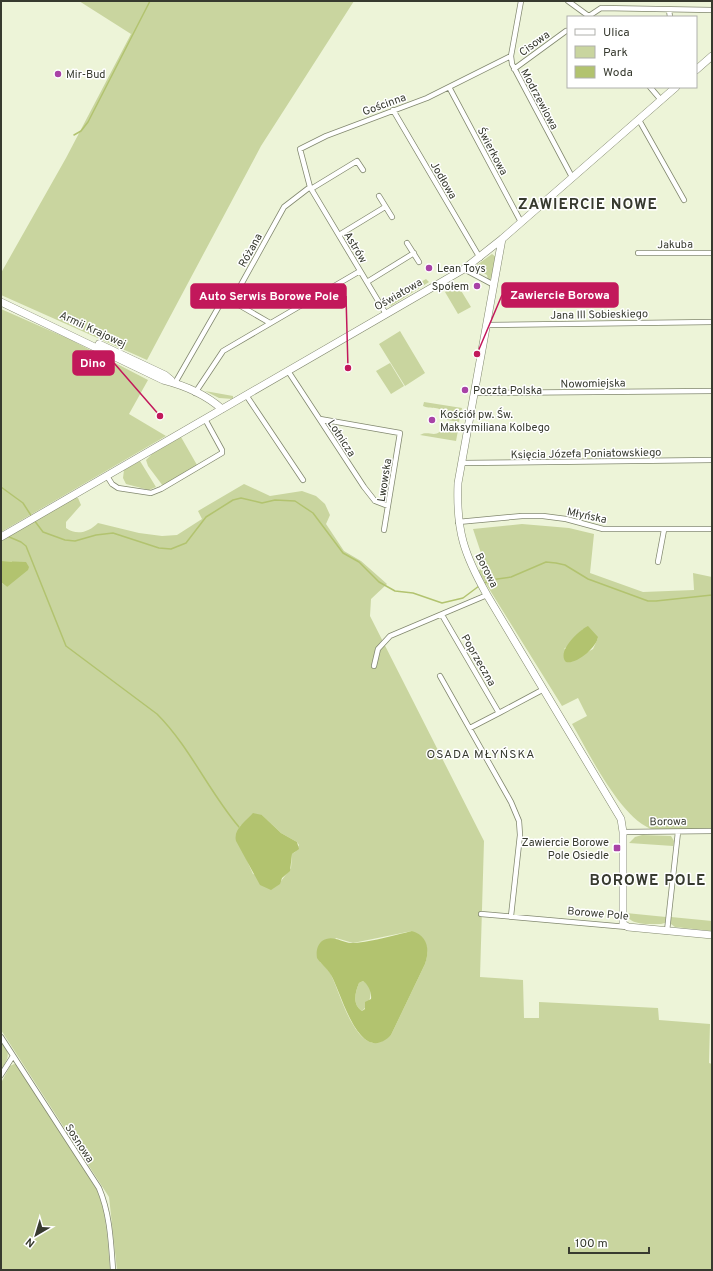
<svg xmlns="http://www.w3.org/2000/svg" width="713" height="1271" font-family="Overpass,sans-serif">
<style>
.green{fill:#c9d59f;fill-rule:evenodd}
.water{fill:#b2c36f;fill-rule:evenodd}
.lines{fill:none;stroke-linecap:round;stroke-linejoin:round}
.stream{stroke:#b2c36f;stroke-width:1.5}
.street-casing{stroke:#82886f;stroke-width:6}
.secondary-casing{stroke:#82886f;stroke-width:8}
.street{stroke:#fff;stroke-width:4.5}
.secondary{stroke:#fff;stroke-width:7}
.poi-dot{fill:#a842a6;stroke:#fff;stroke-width:1.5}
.labels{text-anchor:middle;stroke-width:3;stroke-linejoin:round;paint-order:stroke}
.street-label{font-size:11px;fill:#373a2f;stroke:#fff}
.poi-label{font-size:11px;fill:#373a2f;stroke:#fff;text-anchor:start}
.neighbourhood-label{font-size:12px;letter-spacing:1px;fill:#373a2f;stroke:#fff}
.district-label{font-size:15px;font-weight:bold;letter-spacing:1px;fill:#373a2f;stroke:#fff}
.leader{fill:none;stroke:#c2185b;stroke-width:1.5}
.callout-dot{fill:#c2185b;stroke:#fff;stroke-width:1.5}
.callout{fill:#c2185b;stroke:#c2185b;stroke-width:1.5}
.callout-label{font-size:12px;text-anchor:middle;font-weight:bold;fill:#fff}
</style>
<rect width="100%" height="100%" fill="#edf4d8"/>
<!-- green -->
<path class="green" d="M79,1h275l-93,145 -114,214 -146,-65v-22l65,-115 65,-124z
M492,254l4,3 -4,21 -4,2 -1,-5 -10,-6 -1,4 -2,-6z
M426,279l3,3 -38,24 -4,-4z
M457,284l14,23 -13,7 -13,-22z
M1,309l68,30 79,41 -19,34 37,22 -165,96z
M400,331l25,42 -20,13 -26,-42z
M390,363l14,23 -13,8 -15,-23z
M205,391l28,5v3l-14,-1z
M424,402l38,6 -3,14 -12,-2c-7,-18 -13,-9 -24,-14z
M446,423l13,2 -3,16 -36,-6c10,-6 17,7 26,-12z
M181,437l16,28 -34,21 -15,-20 -2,-6 6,-6z
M140,461l16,26 -7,3 -23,-6 -3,-6 1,-8z
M244,484l26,12 32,-5 14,5 9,8 5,11 -4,9 18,27 17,10 26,23 -16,15 -1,17 114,225 -4,136 43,3 1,38h15v-16l119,6 1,12 51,4 -1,39 3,1v206h-595l-8,-73 -108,-167v-448l6,5 5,-26h-11v-21l74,-42h3l3,7 -15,17v6c11,8 23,4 32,-5l41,10 23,3 15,-1 25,-16 -4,-8zM262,815l19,18 16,9 2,3 -4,7 -3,2 -1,14 -10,13 -28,-7 -8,-18 -6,-29 9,-7zM412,931c13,12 19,14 13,33l-34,71c-3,2 -7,5 -10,7 -26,9 -41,-49 -49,-65 -2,-6 -7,-10 -12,-15l16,-24 17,5z
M522,524l47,4 25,6 -4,39 53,19 51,-2 -1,-17 19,4v252l-58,1c-33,-10 -65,-77 -82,-106l15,-8 -9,-18 -16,8 -84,-135 7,-6 -12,-36zM583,629l9,3 6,6 -5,11 -9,5 -20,-5c8,-6 12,-14 19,-20z
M642,835l29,1 3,5 -1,5 -44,-3 6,-6z
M626,913l40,4 -1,6 -4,1c-11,0 -32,2 -35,-11z
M671,917l41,4v10l-37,-4 -4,-3z
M363,981c12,6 8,23 -1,30 -10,-7 -7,-18 -3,-28z
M1,1040c9,15 9,15 0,30z
M14,1064l3,1 80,125c10,26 11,53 13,80h-109v-187l9,-17z"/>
<!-- water -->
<path class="water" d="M1,561l25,1 3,5 -1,3 -21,17 -6,-5z
M588,626l10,11c-1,10 -22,28 -32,25 -10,-10 13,-32 22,-36z
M253,813l9,2 19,18 16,9 2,7 -7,5 -2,17 -8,7 -2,6 -9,6 -11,-5 -24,-44c-3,-12 10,-20 17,-28z
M412,931c16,5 18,19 13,33l-34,71c-32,33 -50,-44 -60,-60 -4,-7 -10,-11 -14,-17 -1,-6 0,-13 5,-17 10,-7 19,1 29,2 16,0 45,-8 61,-12zM363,981c5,3 9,12 8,18l-6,3v7l-3,2c-10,-7 -7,-18 -3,-28z"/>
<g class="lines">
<!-- stream -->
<path class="stream" d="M74,135l7,-4 7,-9 62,-121
M1,487l22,16 9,14
M34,520l9,12 22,8 10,1 21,-6 17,-2 46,15 12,1 15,-6 20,-26 27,-17 8,-2 21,5 13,-3 20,1 18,12 30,40 16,9 20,20 16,9 18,2 29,10 21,-5 16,-12
M7,536l14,6 5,4 40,100 91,68c33,33 52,78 82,113
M483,584l7,-4 21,-3 35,-15 10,1 9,2 23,14 60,22h8l56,-6"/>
<defs>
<path id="street" d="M521,1l-10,55 1,8 60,113
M568,1l22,16
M669,10l1,7
M589,16l12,-8 111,2
M514,69l52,-38
M449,87l72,135
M650,87l11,13
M393,110l87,148
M639,120l45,80
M311,189l46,-28 6,9
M379,196l13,21
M339,235l46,-28
M407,243l12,19
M638,253h74
M464,269l30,16
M367,282l47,-29
M232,301l38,22
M386,314l-76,-127 -10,-38 26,-13 101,-38 84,-42
M486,325l226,-3
M288,371l76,116 11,14 13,5
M175,383l47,-82 5,-3 5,3 52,-94 26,-20
M195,393l28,-42 137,-80
M474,393l238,-2
M246,395l57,85
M320,419l80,14 -16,97
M461,463l251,-3
M107,476l5,8 6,4 33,5 10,-4 61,-36v-3l-17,-31
M458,522l64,-6h21l23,3 37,10h109
M658,562l6,-32
M442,615l57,98 45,-24
M374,666l4,-17 12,-13 97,-41
M440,676l71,126 8,19 1,14 -9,81
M470,728l29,-15
M623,832l89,-1
M481,914l146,13
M667,931l11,-99
M1,1037l98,151c11,26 12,54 14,82
M1,1075l12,-19"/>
<path id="secondary" d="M696,70l16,-14
M502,239l-44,244c-2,48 6,71 29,112l134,224 2,13v92l5,3 84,8
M1,302l162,78c20,5 43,15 59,29
M99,344l66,31 6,5
M1,537l463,-268 38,-30 174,-152"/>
</defs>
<!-- street casing -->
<use href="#street" class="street-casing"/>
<!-- secondary casing -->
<use href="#secondary" class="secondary-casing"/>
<!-- street -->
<use href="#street" class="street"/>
<!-- secondary -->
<use href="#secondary" class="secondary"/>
</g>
<!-- markers -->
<g class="poi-dot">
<circle cx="58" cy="74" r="4"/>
<circle cx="429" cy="268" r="4"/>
<circle cx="477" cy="286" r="4"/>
<circle cx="465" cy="390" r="4"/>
<circle cx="432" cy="420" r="4"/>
<rect x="613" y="844" width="8" height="8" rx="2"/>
</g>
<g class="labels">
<!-- street labels -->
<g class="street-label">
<text transform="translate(534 43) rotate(-36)" y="4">Cisowa</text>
<text transform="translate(540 99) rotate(62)" y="4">Modrzewiowa</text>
<text transform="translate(384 104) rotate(-20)" y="4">Gościnna</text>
<text transform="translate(493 151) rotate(62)" y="4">Świerkowa</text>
<text transform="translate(444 180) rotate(60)" y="4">Jodłowa</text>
<text transform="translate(675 244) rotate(-1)" y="4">Jakuba</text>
<text transform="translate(356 247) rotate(59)" y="4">Astrów</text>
<text transform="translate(250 250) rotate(-61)" y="4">Różana</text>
<text transform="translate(398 294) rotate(-30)" y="4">Oświatowa</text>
<text transform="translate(599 314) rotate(-1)" y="4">Jana III Sobieskiego</text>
<text transform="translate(93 329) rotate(25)" y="4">Armii Krajowej</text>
<text transform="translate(593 383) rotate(-1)" y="4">Nowomiejska</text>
<text transform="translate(342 438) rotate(57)" y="4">Lotnicza</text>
<text transform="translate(586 453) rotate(-1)" y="4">Księcia Józefa Poniatowskiego</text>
<text transform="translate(384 480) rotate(-81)" y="4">Lwowska</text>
<text transform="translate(587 515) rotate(12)" y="4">Młyńska</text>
<text transform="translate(487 570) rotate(63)" y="4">Borowa</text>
<text transform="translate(479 660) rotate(60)" y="4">Poprzeczna</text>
<text transform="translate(668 821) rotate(-1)" y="4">Borowa</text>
<text transform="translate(598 913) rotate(5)" y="4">Borowe Pole</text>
<text transform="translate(80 1143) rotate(57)" y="4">Sosnowa</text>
</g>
<!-- poi labels -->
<g class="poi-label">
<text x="66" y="78">Mir-Bud</text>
<text x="437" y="272">Lean Toys</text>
<text x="469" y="290" text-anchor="end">Społem</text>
<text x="473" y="394">Poczta Polska</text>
<text x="440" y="418">Kościół pw. Św.<tspan x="440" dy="13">Maksymiliana Kolbego</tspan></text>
<text x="609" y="846" text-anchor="end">Zawiercie Borowe<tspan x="609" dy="13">Pole Osiedle</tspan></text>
</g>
<!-- neighbourhood labels -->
<g class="neighbourhood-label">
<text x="481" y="758">OSADA MŁYŃSKA</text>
</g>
<!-- district labels -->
<g class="district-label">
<text x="588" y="209">ZAWIERCIE NOWE</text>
<text x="648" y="885">BOROWE POLE</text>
</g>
</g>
<!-- callouts -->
<path class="leader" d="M477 354L502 295M348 368L346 296M160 416L114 363"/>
<g class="callout-dot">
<circle cx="477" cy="354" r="4"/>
<circle cx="348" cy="368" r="4"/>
<circle cx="160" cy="416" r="4"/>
</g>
<g class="callout">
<rect x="502" y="283" width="116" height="24" rx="4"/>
<rect x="191" y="284" width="155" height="24" rx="4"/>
<rect x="73" y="351" width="41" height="24" rx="4"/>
</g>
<g class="callout-label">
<text x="560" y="299">Zawiercie Borowa</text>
<text x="269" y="300">Auto Serwis Borowe Pole</text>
<text x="93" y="367">Dino</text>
</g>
<!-- border -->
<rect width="713" height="1271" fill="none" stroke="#373a2f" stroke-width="4"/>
<!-- legend -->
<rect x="567" y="16" width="130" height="72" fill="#ffffff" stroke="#afb0ac"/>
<rect x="575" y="29" width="20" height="6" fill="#ffffff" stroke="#afb0ac"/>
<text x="603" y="36" font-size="12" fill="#373a2f">Ulica</text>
<rect x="575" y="46" width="20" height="12" fill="#c9d59f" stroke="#afb0ac"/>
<text x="603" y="56" font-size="12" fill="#373a2f">Park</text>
<rect x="575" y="66" width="20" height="12" fill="#b2c36f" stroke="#afb0ac"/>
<text x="603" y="76" font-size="12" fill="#373a2f">Woda</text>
<!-- north arrow -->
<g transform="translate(36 1235) rotate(218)" stroke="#ffffff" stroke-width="3" paint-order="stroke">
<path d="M0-3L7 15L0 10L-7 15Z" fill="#373a2f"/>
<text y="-6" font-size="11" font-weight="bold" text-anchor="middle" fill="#373a2f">N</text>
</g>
<!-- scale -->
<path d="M569 1247v6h80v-6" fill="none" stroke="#373a2f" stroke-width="2"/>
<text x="575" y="1247" font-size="12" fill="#373a2f" stroke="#ffffff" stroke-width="3" paint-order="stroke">100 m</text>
</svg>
